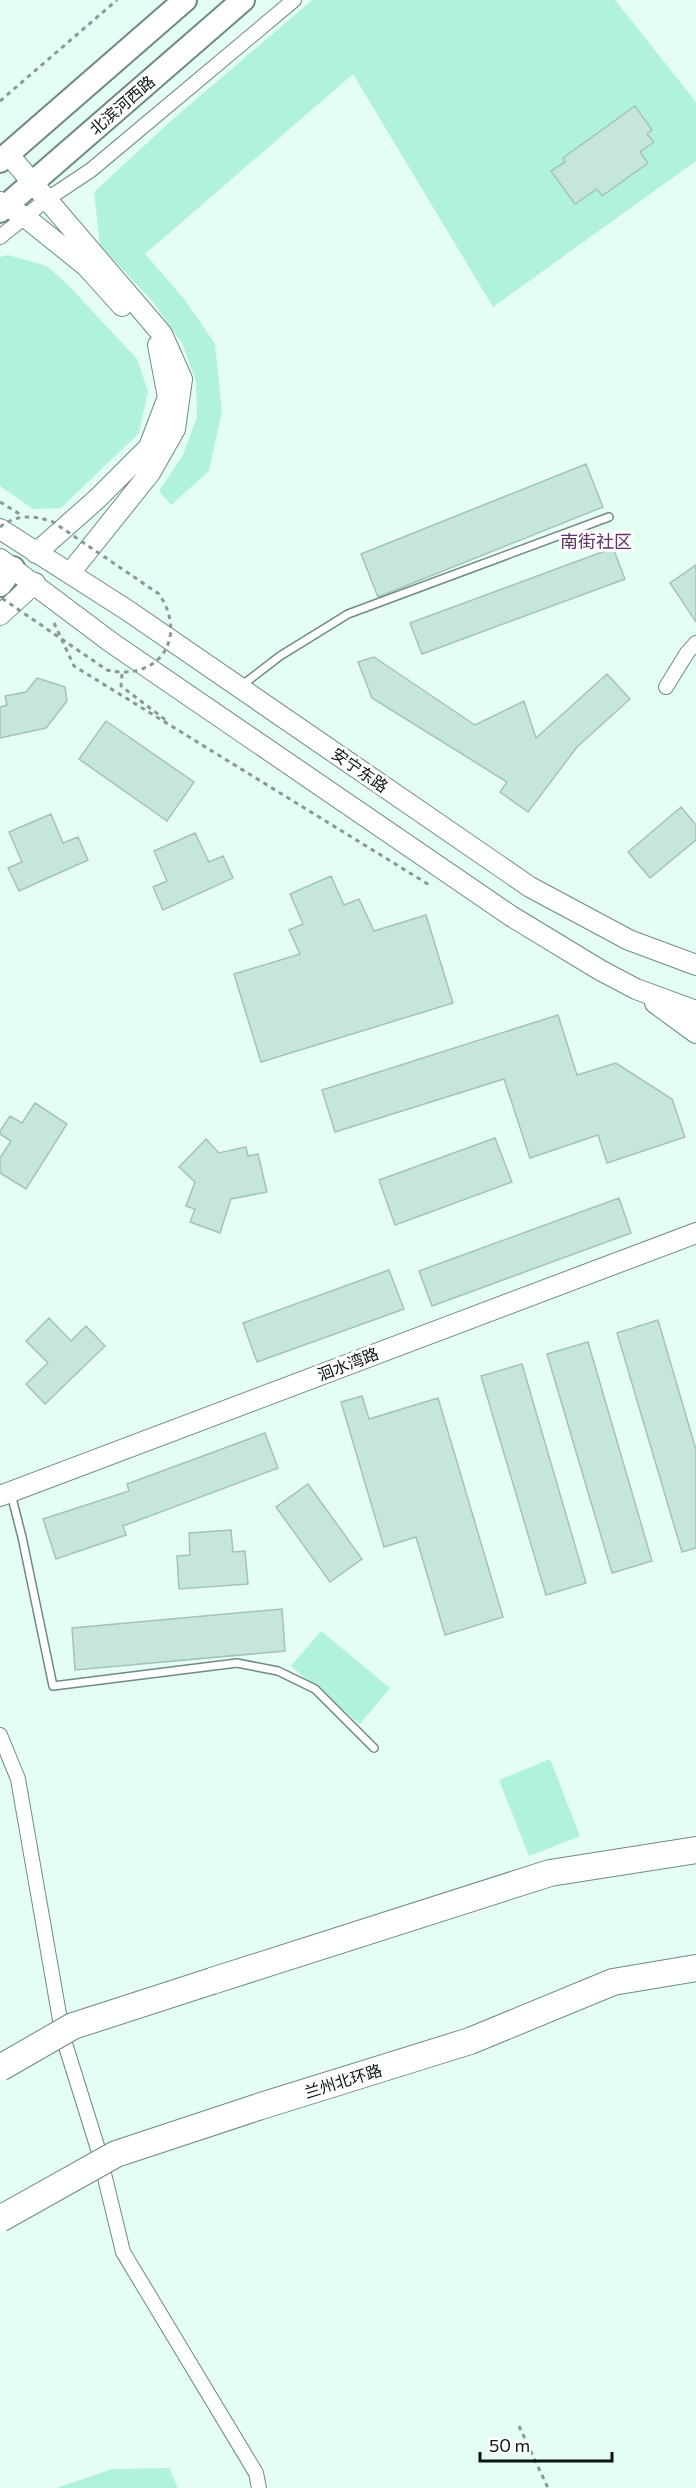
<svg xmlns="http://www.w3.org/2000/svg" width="696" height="2488" font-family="Commissioner,'Noto Sans SC',sans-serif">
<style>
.green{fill:#b1f2db}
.building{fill:#c6e6da;stroke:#a4c3b7;stroke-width:1.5}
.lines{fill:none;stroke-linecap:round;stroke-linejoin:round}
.lane-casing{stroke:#6e8b80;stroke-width:10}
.street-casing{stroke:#6e8b80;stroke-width:16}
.secondary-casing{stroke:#6e8b80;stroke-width:22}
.primary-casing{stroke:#6e8b80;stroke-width:26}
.highway-casing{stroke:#6e8b80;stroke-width:28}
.path{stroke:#879a93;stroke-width:3;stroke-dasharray:4.5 4.5;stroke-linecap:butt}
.lane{stroke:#fff;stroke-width:7}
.street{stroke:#fff;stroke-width:14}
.secondary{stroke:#fff;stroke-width:20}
.primary{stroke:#fff;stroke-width:22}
.highway{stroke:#fff;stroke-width:26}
.highway-bridge-casing{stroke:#6e8b80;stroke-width:28;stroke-linecap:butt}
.path-bridge{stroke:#879a93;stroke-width:3;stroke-dasharray:4.5 4.5;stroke-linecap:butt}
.highway-bridge{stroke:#fff;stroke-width:26}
.labels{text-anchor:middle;stroke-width:6;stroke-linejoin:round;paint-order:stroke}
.street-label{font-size:16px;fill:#0a1511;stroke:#fff}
.neighbourhood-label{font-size:18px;fill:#5f3368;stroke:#fff}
</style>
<rect width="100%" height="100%" fill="#e5fef4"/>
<!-- green -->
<path class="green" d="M312,0h303l81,102v59l-203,146 -140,-233 -208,180 40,46 30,44 7,67 -13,60 -38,34 -12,-14 24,-36 14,-38 -1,-36 -14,-38 -29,-41 -53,-57 -6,-53 79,-73z
M8,255l39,11 23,21 67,72 11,32 -9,42 -78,75 -28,1 -33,-23v-229z
M321,1631l69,57 -30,36 -69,-58z
M550,1759l30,77 -51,20 -30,-76z
M169,2468l9,20h-122l56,-19z"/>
<!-- building -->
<path class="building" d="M635,106l17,24 -5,4 7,8 -14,10 8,11 -46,33 -5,-7 -22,15 -24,-33 14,-9 -2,-4z
M586,464l17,43 -225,90 -17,-43z
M613,548l12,31 -203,75 -12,-31z
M696,565v57l-26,-39z
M374,657l101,68 49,-24 12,37 71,-64 23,25 -53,48 -49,65 -28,-20 7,-10 -135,-84 -14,-36z
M37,678l28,9 2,14 -21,27 -46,10v-31l7,-2 -2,-9 21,-4z
M106,721l88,61 -27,39 -88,-62z
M681,807l15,18v15l-46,38 -22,-26z
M51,814l12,29 15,-6 10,23 -69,31 -11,-23 14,-6 -13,-30z
M195,833l14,29 14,-6 10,22 -70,32 -10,-23 14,-6 -13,-30z
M331,876l13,29 15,-6 15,32 52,-16 27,88 -192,59 -27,-88 66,-20 -11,-24 14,-6 -13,-30z
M558,1015l19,60 39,-12 56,36 13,38 -78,26 -9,-28 -68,23 -26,-79 -169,53 -13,-42z
M35,1103l32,21 -41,65 -26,-16v-15l11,-17 -11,-7v-3l10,-15 12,7z
M495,1138l17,44 -117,43 -16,-45z
M206,1139l13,14 27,-6 2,9 10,-2 9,38 -36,7 -11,34 -30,-11 5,-13 -9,-3 9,-24 -16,-15z
M619,1198l12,35 -199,73 -13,-35z
M389,1270l15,39 -147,53 -14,-39z
M49,1318l22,23 15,-15 19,20 -60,58 -19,-20 22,-21 -22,-22z
M658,1320l38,130v98l-14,4 -65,-219z
M588,1342l64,219 -40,12 -65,-219z
M522,1364l64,219 -40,12 -65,-219z
M362,1396l7,23 69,-21 65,219 -58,18 -29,-98 -32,10 -43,-145z
M265,1433l13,35 -155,58 3,9 -70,24 -13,-40 86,-28 -2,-7z
M308,1484l54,75 -32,23 -54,-75z
M231,1530l2,22 12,-1 3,33 -69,5 -2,-33 13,-1 -1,-22z
M282,1609l3,42 -210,19 -3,-42z"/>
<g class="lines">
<defs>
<path id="lane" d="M241,686l39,-30 68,-42 261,-97
M11,1494l11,43 31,149 184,-23 41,8 37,18 59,59"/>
<path id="street" d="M0,237l46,-37 45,-30 203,-170
M666,687l21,-34 9,-10
M0,1735l18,44 45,258 35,112 25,103 133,221 3,15"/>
<path id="secondary" d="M8,154l154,180 20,45 -7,50 -25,44 -80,100
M0,202l25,15 61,49 36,40
M0,529l127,81 403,277 99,53 67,25
M36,553l61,-54 52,-52 19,-50 -10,-52
M0,559l112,84 399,273 89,54 36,19 60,22
M0,615l35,-32
M655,1003l41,30
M0,1496l696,-263"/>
<path id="primary" d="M0,161l185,-161
M0,211l243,-211
M0,585l13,-17"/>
<path id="highway" d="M212,1981l338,-108 146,-23
M258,2107l212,-66 143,-59 83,-14"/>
</defs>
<!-- lane casing -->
<use href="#lane" class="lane-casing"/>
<!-- street casing -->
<use href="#street" class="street-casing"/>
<!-- secondary casing -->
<use href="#secondary" class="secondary-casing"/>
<!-- primary casing -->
<use href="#primary" class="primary-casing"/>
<!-- highway casing -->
<use href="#highway" class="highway-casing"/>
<!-- path -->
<path class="path" d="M0,101l117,-101
M0,502l23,14
M54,623l20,43 357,220
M122,674l-1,12 46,35
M519,2426l29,62"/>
<!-- lane -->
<use href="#lane" class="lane"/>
<!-- street -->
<use href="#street" class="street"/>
<!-- secondary -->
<use href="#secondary" class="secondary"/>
<!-- primary -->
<use href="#primary" class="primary"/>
<!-- highway -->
<use href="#highway" class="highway"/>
<defs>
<path id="highway-bridge" d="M0,2068l73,-42 139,-45
M0,2219l116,-65 142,-47"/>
</defs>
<!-- highway-bridge casing -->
<use href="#highway-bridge" class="highway-bridge-casing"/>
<!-- path-bridge -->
<path class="path-bridge" d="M0,527c17,-13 33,-12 53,-5l106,72c30,44 -1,88 -52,76l-107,-73"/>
<!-- highway-bridge -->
<use href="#highway-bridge" class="highway-bridge"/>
</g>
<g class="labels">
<!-- street labels -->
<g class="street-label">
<text transform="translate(122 105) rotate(-41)" y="6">北滨河西路</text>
<text transform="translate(360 770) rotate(35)" y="6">安宁东路</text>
<text transform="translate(348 1364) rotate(-21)" y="6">洄水湾路</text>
<text transform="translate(343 2081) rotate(-17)" y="6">兰州北环路</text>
</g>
<!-- neighbourhood labels -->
<g class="neighbourhood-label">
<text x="596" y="548">南街社区</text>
</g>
</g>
<!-- scale -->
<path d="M480 2452v9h132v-9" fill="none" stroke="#0a1511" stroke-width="3"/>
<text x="489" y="2452" font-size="18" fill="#0a1511" stroke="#ffffff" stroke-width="4.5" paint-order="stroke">50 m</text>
</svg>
